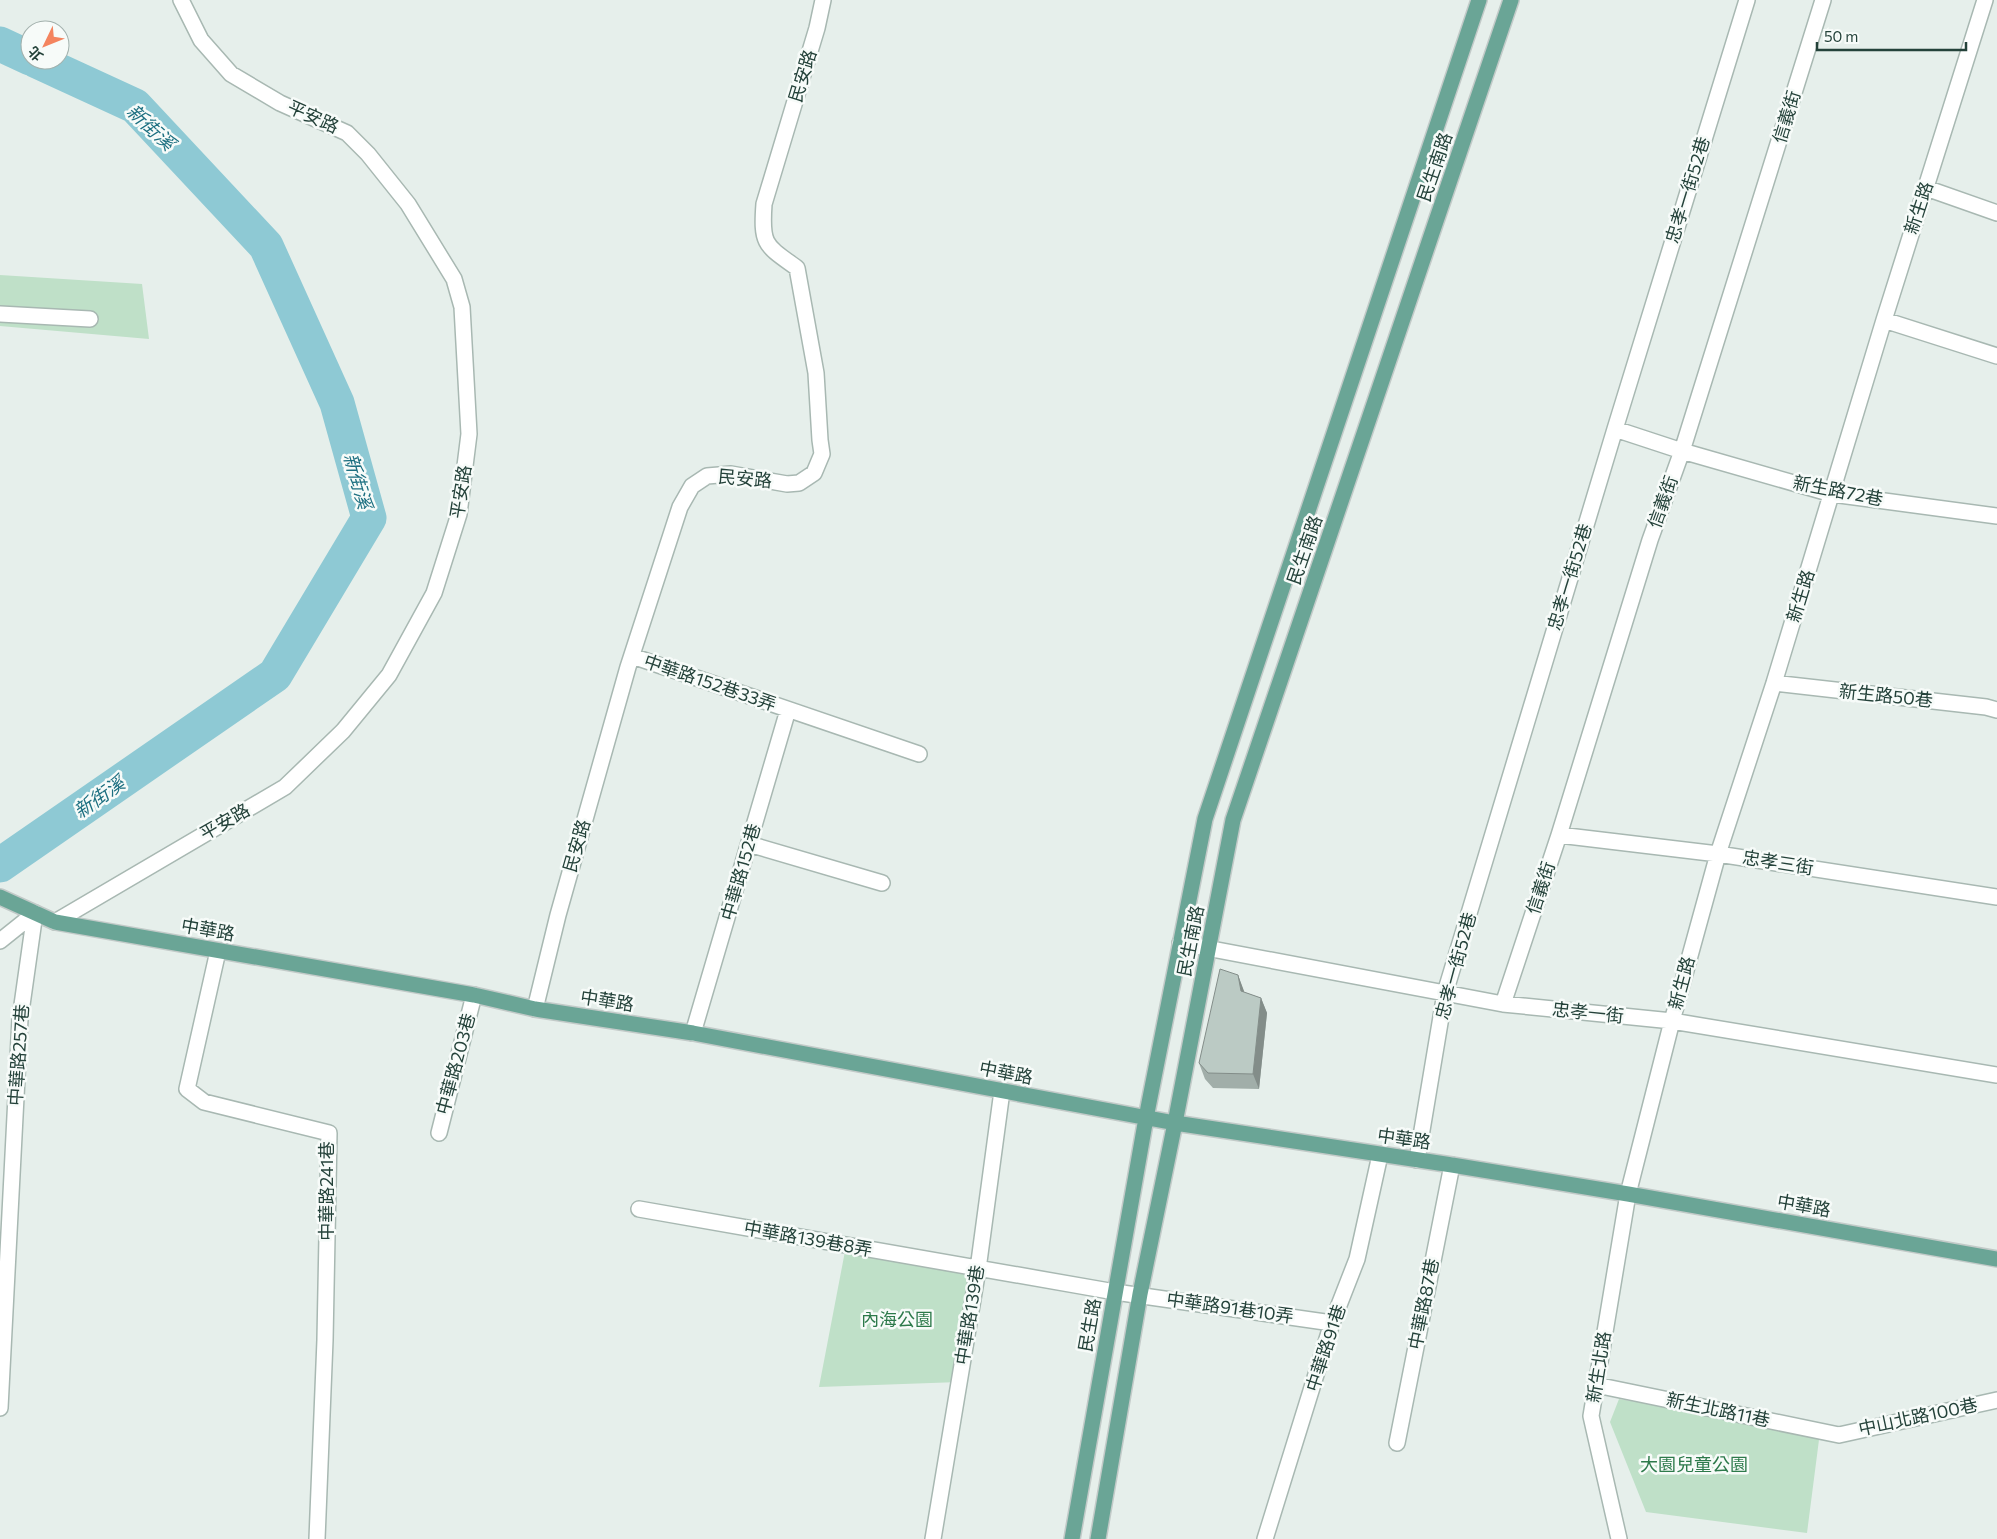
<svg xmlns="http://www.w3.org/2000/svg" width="1997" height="1539" font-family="Commissioner,'Noto Sans TC',sans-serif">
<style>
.green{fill:#bfe0c8}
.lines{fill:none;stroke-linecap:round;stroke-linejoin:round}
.river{stroke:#8ec9d4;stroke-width:35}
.minor-casing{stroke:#a8b8b2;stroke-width:18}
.major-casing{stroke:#c2cac8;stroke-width:18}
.minor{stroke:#fff;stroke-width:15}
.major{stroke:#6aa596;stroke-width:15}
.wall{fill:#a1aea9}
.shaded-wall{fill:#838d89}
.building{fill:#bbcac4;stroke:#838d89}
.labels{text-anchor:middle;stroke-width:5;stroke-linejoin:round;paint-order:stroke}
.street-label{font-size:18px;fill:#24423a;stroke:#f7fbf9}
.park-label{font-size:18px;fill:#2d7a4b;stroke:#f7fbf9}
.water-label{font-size:19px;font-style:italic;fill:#1c6f80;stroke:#f7fbf9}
</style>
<rect width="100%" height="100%" fill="#e6efeb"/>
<!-- green -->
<path class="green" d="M0,275l142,9 7,55 -149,-13z
M846,1246l132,23 -19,113 -140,5z
M1619,1399l201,33 -13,101 -161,-21 -36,-90z"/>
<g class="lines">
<!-- river -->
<path class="river" d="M0,44l30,14
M0,865l275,-190 94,-157 -32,-115 -71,-157 -131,-140 -100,-46"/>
<defs>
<path id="minor" d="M1926,188l71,25
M0,314l90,5
M1884,320l113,36
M1615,429l67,22 150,43 165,22
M632,656l287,98
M1774,683l212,24 11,3
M1559,835l159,19 279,43
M749,844l133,39
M55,922l230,-135 58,-56 46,-56 45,-82 25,-79 10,-80 -7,-127 -8,-28 -46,-75 -40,-50 -21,-21 -67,-30 -49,-29 -30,-34 -20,-40
M0,941l35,-28
M1180,943l323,61 169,17 325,54
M218,951l-31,138 17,13 125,31 -4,207 -8,199
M1503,1004l56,-169 91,-295 32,-89 141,-451
M535,1009l23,-94 70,-248 52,-160 12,-21 15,-10 24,-2 56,10 12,-1 15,-10 8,-19 -2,-14 -4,-67 -19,-105c-32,-23 -36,-23 -33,-64l53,-176 6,-28
M693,1033l95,-323
M439,1133l35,-138
M1417,1160l28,-167 170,-564 132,-429
M639,1209l476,83 217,31
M1596,1385l243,50 158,-35
M0,1408l20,-389 15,-106
M1397,1443l55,-278
M933,1539l45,-270 24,-178
M1265,1539l67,-216 25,-64 23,-104
M1619,1539l-28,-123 37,-222 44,-173 46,-167 56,-171 110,-363 101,-320"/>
<path id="major" d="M0,897l55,25 419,73 61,14 158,24 482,90 277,42 176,29 369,65
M1072,1539l74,-421 59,-299 274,-819
M1098,1539l42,-245 35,-171 58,-303 278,-820"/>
</defs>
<!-- minor casing -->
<use href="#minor" class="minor-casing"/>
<!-- major casing -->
<use href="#major" class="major-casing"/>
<!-- minor -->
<use href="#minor" class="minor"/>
<!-- major -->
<use href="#major" class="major"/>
</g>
<!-- wall -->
<path class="wall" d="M1238,975l6,17 17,6 6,15 -8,76 -46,-1 -8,-9 -6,-16z"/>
<!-- shaded-wall -->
<path class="shaded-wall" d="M1238,975l6,16 3,16 -6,-16z
M1261,998l6,15 -8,76 -6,-15z"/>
<!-- building -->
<path class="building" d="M1220,969l18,6 3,16 20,7 -8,76 -45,-1 -9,-10z"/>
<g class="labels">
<!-- street labels -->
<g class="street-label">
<text transform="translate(803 76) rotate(-73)" y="6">民安路</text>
<text transform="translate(313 117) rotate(24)" y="6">平安路</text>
<text transform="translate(1787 117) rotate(-73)" y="6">信義街</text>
<text transform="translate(1435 167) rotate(-71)" y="6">民生南路</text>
<text transform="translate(1688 190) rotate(-73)" y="6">忠孝一街52巷</text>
<text transform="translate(1919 208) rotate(-72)" y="6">新生路</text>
<text transform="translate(745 479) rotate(5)" y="6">民安路</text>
<text transform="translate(1838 491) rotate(11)" y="6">新生路72巷</text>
<text transform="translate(461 492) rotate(-81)" y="6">平安路</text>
<text transform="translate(1663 502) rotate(-70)" y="6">信義街</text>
<text transform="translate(1305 550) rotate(-71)" y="6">民生南路</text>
<text transform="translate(1570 577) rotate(-73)" y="6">忠孝一街52巷</text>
<text transform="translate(1801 596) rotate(-73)" y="6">新生路</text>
<text transform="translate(710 683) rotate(19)" y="6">中華路152巷33弄</text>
<text transform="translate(1886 696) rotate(6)" y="6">新生路50巷</text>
<text transform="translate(225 822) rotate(-30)" y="6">平安路</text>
<text transform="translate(577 846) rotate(-74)" y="6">民安路</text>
<text transform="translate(1778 863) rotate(9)" y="6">忠孝三街</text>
<text transform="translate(741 872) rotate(-74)" y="6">中華路152巷</text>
<text transform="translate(1541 888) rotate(-72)" y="6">信義街</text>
<text transform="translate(208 930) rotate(10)" y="6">中華路</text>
<text transform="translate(1191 941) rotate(-79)" y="6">民生南路</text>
<text transform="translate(1456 966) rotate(-75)" y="6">忠孝一街52巷</text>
<text transform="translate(1682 983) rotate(-75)" y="6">新生路</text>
<text transform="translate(607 1001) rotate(9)" y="6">中華路</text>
<text transform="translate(1588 1013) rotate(6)" y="6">忠孝一街</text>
<text transform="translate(19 1055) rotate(-86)" y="6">中華路257巷</text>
<text transform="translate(456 1064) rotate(-75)" y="6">中華路203巷</text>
<text transform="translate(1006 1073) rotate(11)" y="6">中華路</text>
<text transform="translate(1404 1139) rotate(8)" y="6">中華路</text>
<text transform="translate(327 1191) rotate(-90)" y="6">中華路241巷</text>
<text transform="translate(1804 1206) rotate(10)" y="6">中華路</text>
<text transform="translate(808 1239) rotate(10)" y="6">中華路139巷8弄</text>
<text transform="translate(1424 1304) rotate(-79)" y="6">中華路87巷</text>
<text transform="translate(1230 1308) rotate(8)" y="6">中華路91巷10弄</text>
<text transform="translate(970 1315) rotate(-81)" y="6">中華路139巷</text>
<text transform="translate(1090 1325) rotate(-80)" y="6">民生路</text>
<text transform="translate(1326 1348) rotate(-72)" y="6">中華路91巷</text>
<text transform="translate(1599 1367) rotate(-81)" y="6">新生北路</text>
<text transform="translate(1718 1410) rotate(12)" y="6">新生北路11巷</text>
<text transform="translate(1918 1417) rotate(-12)" y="6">中山北路100巷</text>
</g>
<!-- park labels -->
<g class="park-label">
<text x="897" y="1326">內海公園</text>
<text x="1694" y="1471">大園兒童公園</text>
</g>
<!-- water labels -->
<g class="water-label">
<text transform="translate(151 127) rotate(43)" y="7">新街溪</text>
<text transform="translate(358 481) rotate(74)" y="7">新街溪</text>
<text transform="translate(99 797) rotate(-35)" y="7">新街溪</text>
</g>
</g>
<!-- north arrow -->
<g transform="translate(45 45) rotate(227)"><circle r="24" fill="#f7fbf9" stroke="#a3b1ad"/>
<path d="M0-4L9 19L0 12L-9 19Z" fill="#f4845f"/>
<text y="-8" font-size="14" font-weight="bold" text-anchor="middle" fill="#24423a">北</text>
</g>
<!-- scale -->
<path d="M1817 42v8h149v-8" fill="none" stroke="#24423a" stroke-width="2.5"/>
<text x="1824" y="42" font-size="15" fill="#24423a" stroke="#f7fbf9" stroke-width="4" paint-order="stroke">50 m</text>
</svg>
